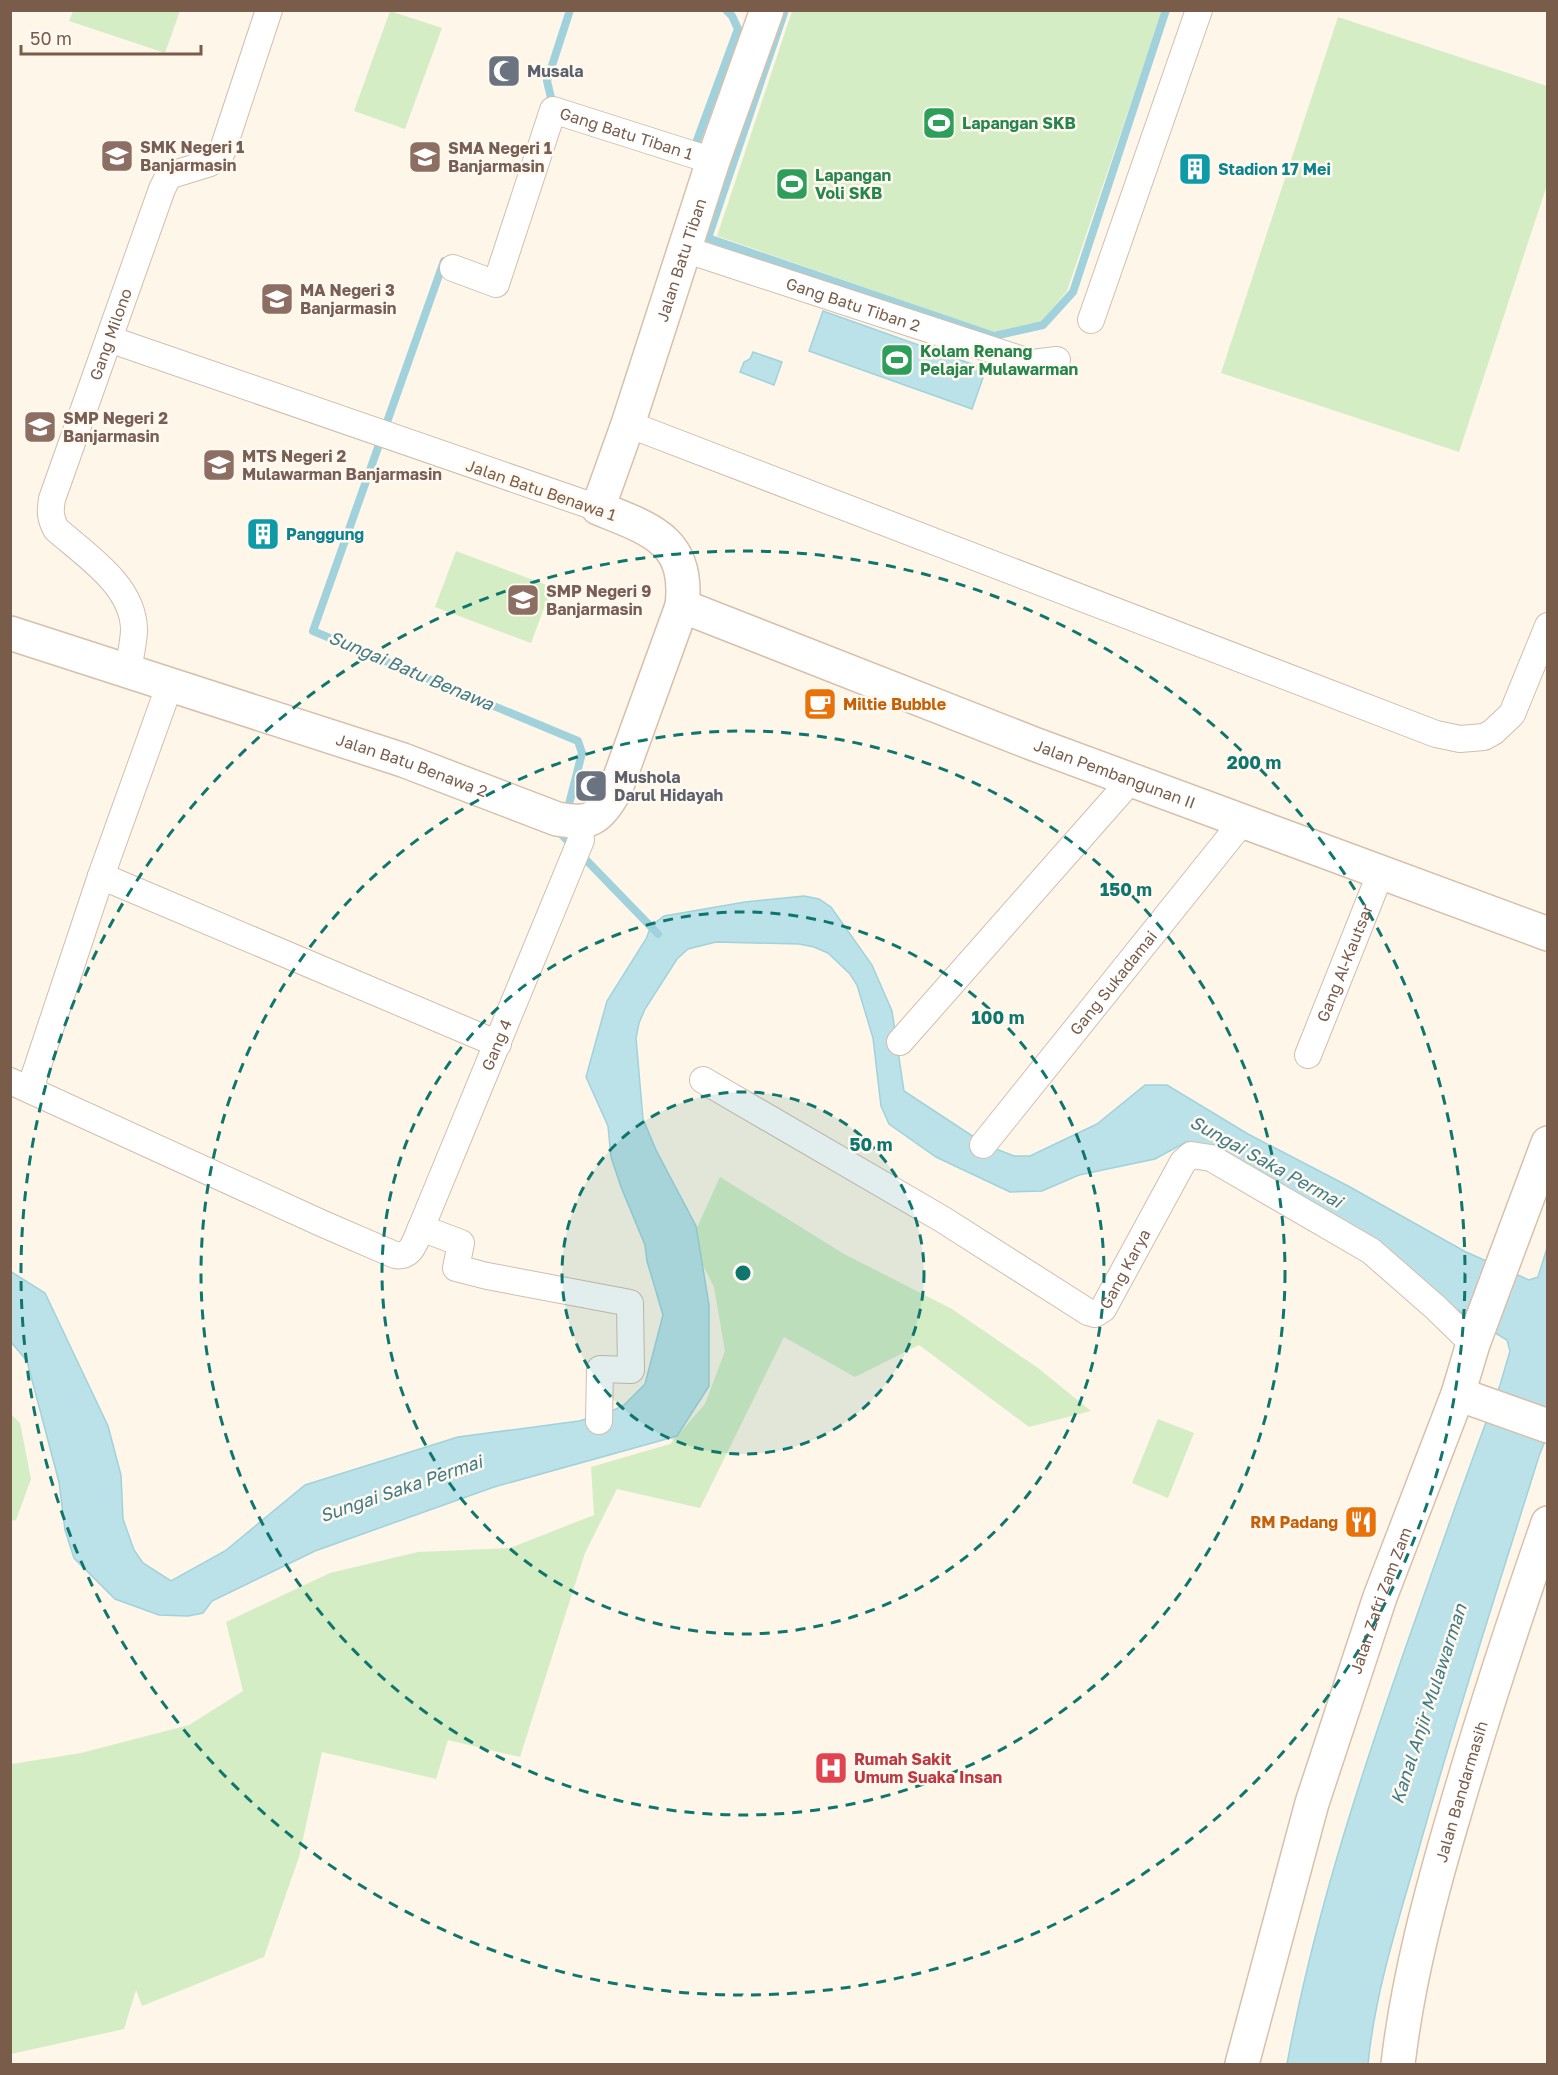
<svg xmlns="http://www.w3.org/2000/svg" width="1558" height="2075" font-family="'Golos Text',sans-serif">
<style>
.green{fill:#d5edc5}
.water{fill:#bbe2e9;stroke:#a1d2dc;stroke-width:1.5}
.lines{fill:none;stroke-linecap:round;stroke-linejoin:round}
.stream{stroke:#a1d2dc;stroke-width:8}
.street-casing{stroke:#d1bead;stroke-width:28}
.secondary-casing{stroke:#d7c0ac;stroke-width:36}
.street{stroke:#fff;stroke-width:26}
.secondary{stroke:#fff;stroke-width:33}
.ring{fill:none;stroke:#0f766e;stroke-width:3;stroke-dasharray:10 8}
.labels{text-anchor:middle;stroke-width:5;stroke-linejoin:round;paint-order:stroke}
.worship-label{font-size:16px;font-weight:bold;fill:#5b616d;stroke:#fff9f0;text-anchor:start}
.leisure-label{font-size:16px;font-weight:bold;fill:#27864d;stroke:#fff9f0;text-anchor:start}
.street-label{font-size:16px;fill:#7a5c4a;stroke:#fff9f0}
.education-label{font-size:16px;font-weight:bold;fill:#785e54;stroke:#fff9f0;text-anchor:start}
.culture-label{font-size:16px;font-weight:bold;fill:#0d838f;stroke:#fff9f0;text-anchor:start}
.food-label{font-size:16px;font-weight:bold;fill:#c56008;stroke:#fff9f0;text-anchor:start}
.health-label{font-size:16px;font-weight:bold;fill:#be3a42;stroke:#fff9f0;text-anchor:start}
.water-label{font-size:18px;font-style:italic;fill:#3f7b87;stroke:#fff9f0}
.centre{fill:#0f766e;stroke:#fff9f0;stroke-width:3}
.ring-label{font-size:18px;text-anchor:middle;font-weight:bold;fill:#0f766e;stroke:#fff9f0;stroke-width:5;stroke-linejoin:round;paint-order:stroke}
</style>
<rect width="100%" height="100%" fill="#fef6e9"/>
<!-- green -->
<path class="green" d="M73,11v-1l107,1 -15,42 -96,-32z
M390,11l52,17 -37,101 -51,-18z
M792,11h370l-95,280 -26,31 -48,10 -276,-96z
M1338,17l209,69v99l-88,267 -238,-79z
M456,551l96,36 -21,56 -96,-36z
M720,1177l124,77 108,55 86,59 53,43 -62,16 -110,-82 -64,32 -71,-40 -84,171 -83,-19 -32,64 -65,204 -72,-17 -12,39 -114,-27 -23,105 -35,100 -122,49 -6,-16 -12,39 -113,25 -1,-294 2,4 69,-11 108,-28 54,-34 -17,-69 104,-49 88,-21 92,-4 84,-33 -3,-48 79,-23 35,-40 20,-53 -11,-64 -23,-46z
M11,1414l9,9 11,56 -15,41 -5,1z
M1158,1419l36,14 -26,65 -36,-15z"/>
<!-- water -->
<path class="water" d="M823,311l163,58 -14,40 -163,-58z
M753,352l29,10 -8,23 -34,-13 4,-10 6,-3z
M804,896l15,3 12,8 41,58 20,46 12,80 82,54 28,11h16l67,-32 48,-39h22l81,49 102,53 114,64 65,29 9,-3 9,-29v188l-8,20c-41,132 -84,263 -121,396 -20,70 -43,140 -50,212h-81c28,-153 78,-302 130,-449 27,-77 54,-154 83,-230l10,-34 -3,-11 -63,-38 -232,-148 -26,-12 -31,17 -76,16 -37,16 -32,1 -74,-35 -47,-33 -8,-18 -8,-68 -16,-53 -7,-11 -22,-21 -14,-6 -15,-3 -83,-2 -28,7 -11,10 -32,50 -6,14 -3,15 7,81 13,31 40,76 13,79v81l-32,50 -183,51 -179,64 -103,50 -9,12 -15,3 -29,-1 -44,-16 -41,-41 -9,-28 -6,-48 -32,-121 -16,-19 -1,-71 35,22 63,133 13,49 2,44 11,31 9,13 28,18 54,-30 80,-66 153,-48 121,-16 31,-9 14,-7 21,-21 18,-69 -16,-54 -2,-16 -24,-58 -10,-30 -3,-31 -22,-49 21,-76 39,-62 5,-13 13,-10 81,-14z"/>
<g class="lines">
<!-- stream -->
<path class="stream" d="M785,10l-77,228 286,98 49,-11 30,-33 93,-282
M550,106l2,-4 -5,-21 23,-71
M696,143l42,-114 -6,-13 -6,-6
M444,261l-131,370 265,110 4,12 -15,59
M562,829l-1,5 97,100"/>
<defs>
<g id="street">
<path id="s1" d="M684,249l348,114 25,-3"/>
<path id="s2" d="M453,268l43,16 57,-174 160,51"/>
<path d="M1091,320l108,-310"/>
<path d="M109,339l489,169"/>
<path d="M628,424l808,310 24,5 24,-2 9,-5 19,-18 36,-88"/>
<path id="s3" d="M128,670c2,-13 6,-28 6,-41 -1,-44 -49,-74 -78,-100 -6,-11 -6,-18 -4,-30l110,-310 5,-10 4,-4 39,-12 12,-11 47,-142"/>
<path d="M101,876l397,168"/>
<path d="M900,1042l231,-262"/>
<path id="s4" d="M1308,1055l73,-183"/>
<path id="s5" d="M703,1080l239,139 146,93 7,2 8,-5 80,-147 8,-7 20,3 160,93 64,56 38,37"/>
<path id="s6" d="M10,1081l311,142 74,32c17,3 20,-14 26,-27l160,-388 -2,-17"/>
<path d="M30,1089l71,-213 69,-192"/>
<path id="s7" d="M983,1145l260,-324"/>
<path d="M421,1228l40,15 -5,25 31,8 143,27 1,67 -31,-1 -1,52"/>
</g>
<g id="secondary">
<path id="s8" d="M682,606l352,138 514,190"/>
<path id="s9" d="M10,633l393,127 154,59c34,6 40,1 58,-28l67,-185c8,-66 -32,-77 -84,-98l30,-84 85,-263 54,-151"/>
<path d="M1458,1394l90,32"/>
<path id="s10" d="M1242,2064l70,-261 68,-206 78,-203 15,-50 75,-201"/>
<path id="s11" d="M1398,2064c10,-86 33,-172 58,-256 28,-96 59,-190 92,-285"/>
</g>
</defs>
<!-- street casing -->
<use href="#street" class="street-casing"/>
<!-- secondary casing -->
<use href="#secondary" class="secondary-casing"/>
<!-- street -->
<use href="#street" class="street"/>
<!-- secondary -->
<use href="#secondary" class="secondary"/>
</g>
<!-- distance rings -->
<circle cx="743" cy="1273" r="181" fill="#0f766e" fill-opacity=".12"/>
<g class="ring">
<circle cx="743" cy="1273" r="181"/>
<circle cx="743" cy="1273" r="361"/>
<circle cx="743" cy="1273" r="542"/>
<circle cx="743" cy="1273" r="722"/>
</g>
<!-- icons -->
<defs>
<symbol id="mosque-square" viewBox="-11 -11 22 22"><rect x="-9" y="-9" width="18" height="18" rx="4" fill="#6b7280" stroke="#fff9f0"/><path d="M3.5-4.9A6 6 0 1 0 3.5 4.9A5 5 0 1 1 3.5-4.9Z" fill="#fff"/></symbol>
<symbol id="stadium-square" viewBox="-11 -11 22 22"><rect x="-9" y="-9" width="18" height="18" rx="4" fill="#2e9e5b" stroke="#fff9f0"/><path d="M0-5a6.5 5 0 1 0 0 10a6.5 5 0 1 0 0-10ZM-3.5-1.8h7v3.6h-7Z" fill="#fff"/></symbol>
<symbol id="school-square" viewBox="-11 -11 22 22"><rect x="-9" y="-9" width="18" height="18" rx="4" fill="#8d6e63" stroke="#fff9f0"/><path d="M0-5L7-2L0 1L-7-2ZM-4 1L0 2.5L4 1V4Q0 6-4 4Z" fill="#fff"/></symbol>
<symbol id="building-square" viewBox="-11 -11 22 22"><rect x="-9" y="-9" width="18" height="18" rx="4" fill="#0f9aa8" stroke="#fff9f0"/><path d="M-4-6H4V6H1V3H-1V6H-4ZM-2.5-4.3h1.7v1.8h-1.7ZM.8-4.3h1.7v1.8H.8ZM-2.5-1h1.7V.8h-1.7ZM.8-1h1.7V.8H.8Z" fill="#fff"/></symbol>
<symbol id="cafe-square" viewBox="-11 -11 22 22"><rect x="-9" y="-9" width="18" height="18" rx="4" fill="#e8710a" stroke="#fff9f0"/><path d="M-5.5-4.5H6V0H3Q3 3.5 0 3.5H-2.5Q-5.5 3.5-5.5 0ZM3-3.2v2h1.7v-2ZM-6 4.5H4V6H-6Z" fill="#fff"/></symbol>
<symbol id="restaurant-square" viewBox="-11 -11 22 22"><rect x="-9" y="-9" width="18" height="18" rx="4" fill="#e8710a" stroke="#fff9f0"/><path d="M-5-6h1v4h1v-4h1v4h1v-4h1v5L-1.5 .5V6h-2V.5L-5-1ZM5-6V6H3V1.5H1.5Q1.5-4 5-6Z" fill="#fff"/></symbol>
<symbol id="hospital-square" viewBox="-11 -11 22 22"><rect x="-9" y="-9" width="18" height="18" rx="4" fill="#e0444e" stroke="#fff9f0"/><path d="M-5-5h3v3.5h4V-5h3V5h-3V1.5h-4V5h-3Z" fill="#fff"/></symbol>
</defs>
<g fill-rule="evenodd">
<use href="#mosque-square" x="485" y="52" width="38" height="38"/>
<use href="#stadium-square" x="920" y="104" width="38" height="38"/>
<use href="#school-square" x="98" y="137" width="38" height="38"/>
<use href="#school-square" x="406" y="138" width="38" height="38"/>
<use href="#building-square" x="1176" y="150" width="38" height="38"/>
<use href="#stadium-square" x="773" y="165" width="38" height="38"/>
<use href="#school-square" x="258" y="280" width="38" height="38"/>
<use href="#stadium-square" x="878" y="341" width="38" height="38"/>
<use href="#school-square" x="21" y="408" width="38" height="38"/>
<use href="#school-square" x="200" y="446" width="38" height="38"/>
<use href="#building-square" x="244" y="515" width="38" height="38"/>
<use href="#school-square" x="504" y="581" width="38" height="38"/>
<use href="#cafe-square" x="801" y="685" width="38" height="38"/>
<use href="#mosque-square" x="572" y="767" width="38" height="38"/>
<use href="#restaurant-square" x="1342" y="1503" width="38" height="38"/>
<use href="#hospital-square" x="812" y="1749" width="38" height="38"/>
</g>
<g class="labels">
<!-- worship labels -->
<g class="worship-label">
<text x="527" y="77">Musala</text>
<text x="614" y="783">Mushola<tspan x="614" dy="18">Darul Hidayah</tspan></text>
</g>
<!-- leisure labels -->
<g class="leisure-label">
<text x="962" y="129">Lapangan SKB</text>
<text x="815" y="181">Lapangan<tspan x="815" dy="18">Voli SKB</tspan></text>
<text x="920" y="357">Kolam Renang<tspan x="920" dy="18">Pelajar Mulawarman</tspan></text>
</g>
<!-- street labels -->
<g class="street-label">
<text dy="6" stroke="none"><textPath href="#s2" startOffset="306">Gang Batu Tiban 1</textPath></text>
<text dy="6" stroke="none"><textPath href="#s9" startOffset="1252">Jalan Batu Tiban</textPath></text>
<text dy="6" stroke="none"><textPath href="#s1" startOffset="178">Gang Batu Tiban 2</textPath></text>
<text dy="6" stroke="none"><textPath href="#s3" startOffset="378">Gang Milono</textPath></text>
<text transform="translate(541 490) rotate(19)" y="6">Jalan Batu Benawa 1</text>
<text dy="6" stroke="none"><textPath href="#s9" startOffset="423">Jalan Batu Benawa 2</textPath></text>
<text dy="6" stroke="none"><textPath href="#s8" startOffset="464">Jalan Pembangunan II</textPath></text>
<text dy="6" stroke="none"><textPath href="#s4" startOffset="99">Gang Al-Kautsar</textPath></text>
<text dy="6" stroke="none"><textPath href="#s7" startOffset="208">Gang Sukadamai</textPath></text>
<text dy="6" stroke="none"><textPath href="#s6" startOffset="662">Gang 4</textPath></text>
<text dy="6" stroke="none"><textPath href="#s5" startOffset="512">Gang Karya</textPath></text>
<text dy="6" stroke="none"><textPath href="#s10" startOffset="484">Jalan Zafri Zam Zam</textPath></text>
<text dy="6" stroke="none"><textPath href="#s11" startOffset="280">Jalan Bandarmasih</textPath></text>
</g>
<!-- education labels -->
<g class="education-label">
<text x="140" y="153">SMK Negeri 1<tspan x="140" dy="18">Banjarmasin</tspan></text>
<text x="448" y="154">SMA Negeri 1<tspan x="448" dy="18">Banjarmasin</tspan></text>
<text x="300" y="296">MA Negeri 3<tspan x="300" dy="18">Banjarmasin</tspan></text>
<text x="63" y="424">SMP Negeri 2<tspan x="63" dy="18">Banjarmasin</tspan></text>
<text x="242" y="462">MTS Negeri 2<tspan x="242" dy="18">Mulawarman Banjarmasin</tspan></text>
<text x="546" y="597">SMP Negeri 9<tspan x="546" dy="18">Banjarmasin</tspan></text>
</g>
<!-- culture labels -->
<g class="culture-label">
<text x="1218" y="175">Stadion 17 Mei</text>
<text x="286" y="540">Panggung</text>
</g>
<!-- food labels -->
<g class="food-label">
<text x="843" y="710">Miltie Bubble</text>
<text x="1338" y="1528" text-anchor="end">RM Padang</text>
</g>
<!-- health labels -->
<g class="health-label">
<text x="854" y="1765">Rumah Sakit<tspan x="854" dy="18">Umum Suaka Insan</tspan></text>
</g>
<!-- water labels -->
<g class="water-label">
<text transform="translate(411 671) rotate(23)" y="6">Sungai Batu Benawa</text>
<text transform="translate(1266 1162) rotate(29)" y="6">Sungai Saka Permai</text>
<text transform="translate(401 1489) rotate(-19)" y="6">Sungai Saka Permai</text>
<text transform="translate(1429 1704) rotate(-72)" y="6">Kanal Anjir Mulawarman</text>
</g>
</g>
<circle cx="743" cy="1273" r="9" class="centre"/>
<g class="ring-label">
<text x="1254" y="769">200 m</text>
<text x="1126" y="896">150 m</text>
<text x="998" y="1024">100 m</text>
<text x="871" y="1151">50 m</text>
</g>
<!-- border -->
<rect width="1558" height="2075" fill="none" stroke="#7a5c4a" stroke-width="24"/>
<!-- scale -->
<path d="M21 45v9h180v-9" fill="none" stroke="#7a5c4a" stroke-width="3"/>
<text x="30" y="45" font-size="18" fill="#7a5c4a" stroke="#fff9f0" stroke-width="4.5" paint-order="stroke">50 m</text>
</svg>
